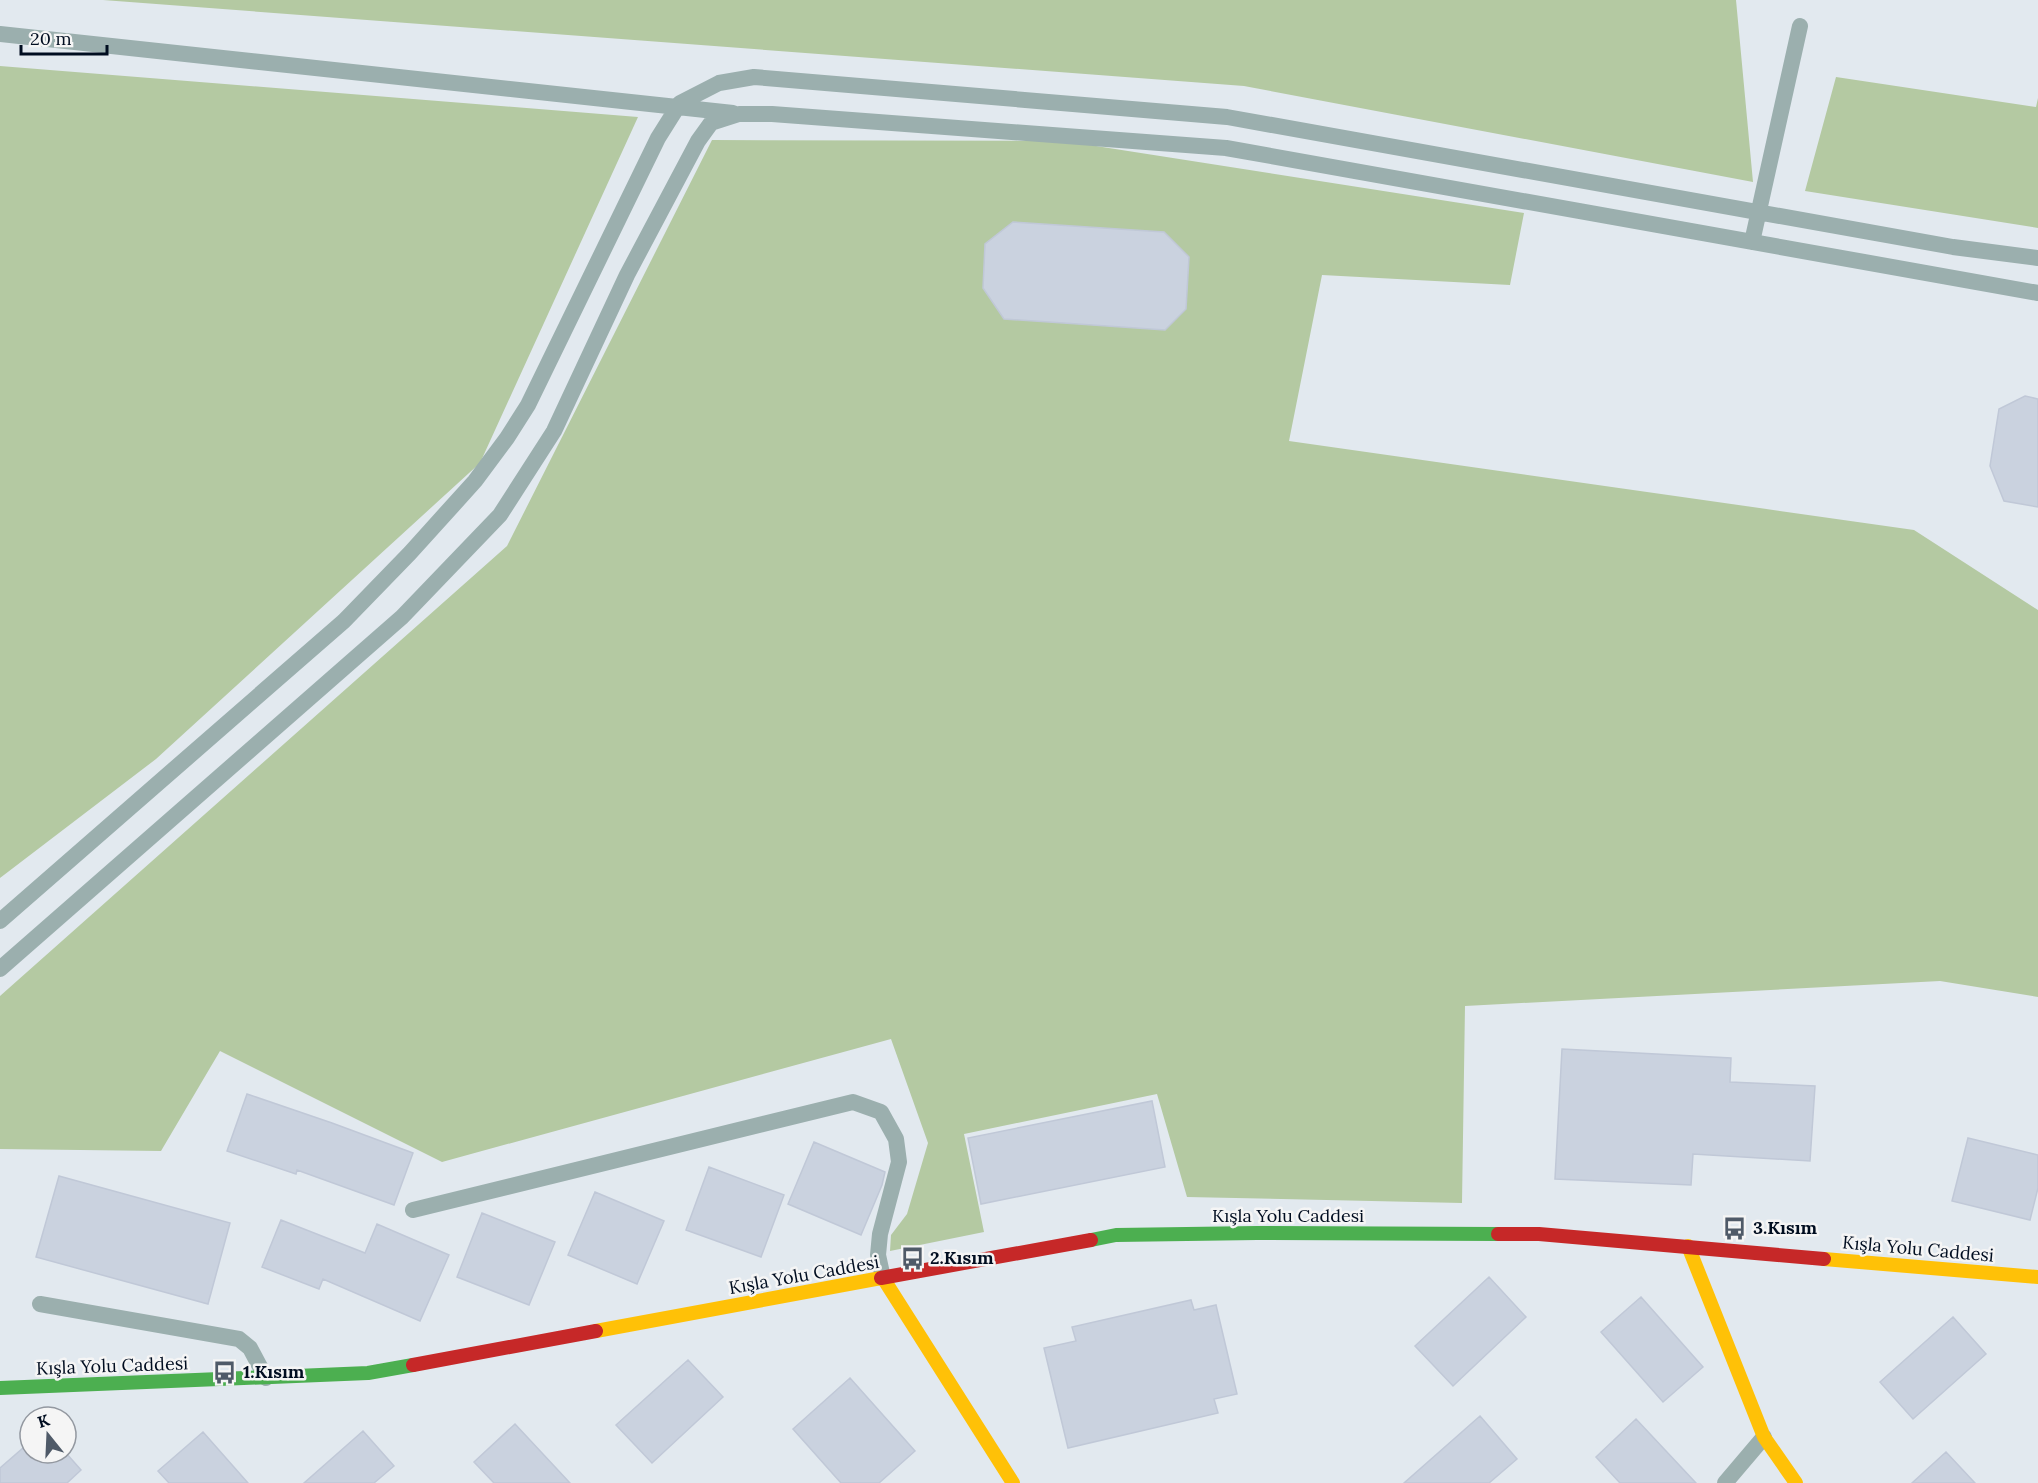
<svg xmlns="http://www.w3.org/2000/svg" width="2038" height="1483" font-family="Lora,serif">
<style>
.forest{fill:#b4c9a2}
.building{fill:#cad2df;stroke:#c0c8d7;stroke-width:1.5}
.lines{fill:none;stroke-linecap:round;stroke-linejoin:round}
.lane{stroke:#9bafae;stroke-width:16}
.fast{stroke:#4caf50;stroke-width:14}
.slow{stroke:#ffc107;stroke-width:14}
.jam{stroke:#c62828;stroke-width:14}
.labels{text-anchor:middle;stroke-width:5;stroke-linejoin:round;paint-order:stroke}
.street-label{font-size:18px;fill:#000d20;stroke:#f5f5f5}
.poi-label{font-size:18px;font-weight:bold;fill:#000d20;stroke:#f5f5f5;text-anchor:start}
</style>
<rect width="100%" height="100%" fill="#e2e9ef"/>
<!-- forest -->
<path class="forest" d="M103,0h1633l17,182 -509,-96z
M0,66l638,51 -158,346 -324,296 -156,119z
M1836,77l200,30 2,-9v130l-233,-37z
M712,140l352,1 460,72 -14,72 -188,-10 -33,166 625,89 124,80v387l-98,-16 -475,25 -3,197 -275,-6 -30,-103 -193,40 20,98 -94,19 1,-16 16,-21 21,-71 -37,-104 -449,123 -222,-111 -59,100 -161,-2v-153l507,-450z"/>
<!-- building -->
<path class="building" d="M1013,222l151,10 25,25 -3,52 -21,21 -161,-11 -21,-31 2,-44z
M2025,396l13,3v108l-34,-6 -14,-35 9,-57z
M1562,1049l169,9 -1,24 85,4 -5,75 -117,-7 -2,31 -136,-6z
M247,1094l85,29 81,30 -19,52 -97,-35 -1,4 -69,-23z
M1152,1101l13,66 -184,37 -13,-66z
M1968,1138l70,17v33l-8,32 -78,-19z
M814,1142l71,30 -3,13 -21,50 -73,-31z
M709,1167l75,28 -23,62 -75,-27z
M59,1176l171,47 -22,81 -172,-47z
M595,1192l69,29 -27,63 -69,-29z
M482,1213l73,29 -26,63 -72,-28z
M281,1220l84,33 12,-29 72,31 -29,66 -97,-42 -4,10 -57,-22z
M1489,1277l37,40 -73,69 -38,-40z
M1641,1297l62,70 -40,35 -62,-70z
M1191,1300l3,10 22,-5 21,89 -23,5 4,14 -150,35 -24,-100 32,-7 -4,-14z
M1953,1317l33,37 -73,65 -33,-37z
M688,1360l35,37 -71,66 -36,-38z
M850,1378l65,73 -36,32h-38l-48,-54z
M1480,1416l37,43 -28,24h-85z
M1636,1419l60,64h-76l-24,-26z
M515,1424l55,59h-76l-20,-21z
M363,1431l31,35 -20,17h-70z
M203,1432l45,51h-79l-11,-12z
M30,1442v11h36l15,17 -14,13h-67v-15z
M1946,1452l29,31h-63z"/>
<g class="lines">
<!-- lane -->
<path class="lane" d="M0,34l733,79
M1752,242l48,-216
M0,921l344,-300 66,-68 65,-72 32,-43 21,-33 130,-267 22,-35 39,-20 35,-6 473,40 726,130 85,11
M0,969l402,-352 98,-102 54,-84 73,-156 71,-134 13,-18 28,-9h33l454,34 812,145
M413,1210l440,-108 28,10 15,27 3,23 -19,72 -2,21 5,23
M40,1304l199,35 11,9 16,30
M1725,1483l39,-46"/>
<!-- fast -->
<path class="fast" d="M1091,1240l25,-5 141,-2 241,1
M0,1388l368,-15 45,-8"/>
<!-- slow -->
<path class="slow" d="M1688,1246l76,191 32,46
M1824,1259l214,18
M883,1278l130,205
M596,1331l285,-53"/>
<!-- jam -->
<path class="jam" d="M1498,1234h41l285,25
M881,1278l210,-38
M413,1365l183,-34"/>
</g>
<!-- icons -->
<defs>
<symbol id="bus-bare" viewBox="-9 -9 18 18"><path d="M-5-6H5V4H4V6H2V4H-2V6H-4V4H-5ZM-3.5-4V0h7V-4ZM-3.5 1.2v1.5H-2V1.2ZM2 1.2v1.5H3.5V1.2Z" fill="#4f5a68" stroke="#f5f5f5" stroke-width="2.5" paint-order="stroke"/></symbol>
</defs>
<g fill-rule="evenodd">
<use href="#bus-bare" x="1718" y="1212" width="33" height="33"/>
<use href="#bus-bare" x="896" y="1242" width="33" height="33"/>
<use href="#bus-bare" x="208" y="1356" width="33" height="33"/>
</g>
<g class="labels">
<!-- street labels -->
<g class="street-label">
<text x="1288" y="1222">Kışla Yolu Caddesi</text>
<text transform="translate(1918 1249) rotate(5)" y="6">Kışla Yolu Caddesi</text>
<text transform="translate(804 1275) rotate(-10)" y="6">Kışla Yolu Caddesi</text>
<text transform="translate(112 1366) rotate(-2)" y="6">Kışla Yolu Caddesi</text>
</g>
<!-- poi labels -->
<g class="poi-label">
<text x="1753" y="1234">3.Kısım</text>
<text x="930" y="1264">2.Kısım</text>
<text x="243" y="1378">1.Kısım</text>
</g>
</g>
<!-- north arrow -->
<g transform="translate(48 1435) rotate(342)"><circle r="28" fill="#f5f5f5" stroke="#9398a0" stroke-width="1.5"/>
<path d="M0-4.5L10 22L0 15L-10 22Z" fill="#4f5a68"/>
<text y="-9" font-size="16" font-weight="bold" text-anchor="middle" fill="#000d20">K</text>
</g>
<!-- scale -->
<path d="M21 45v9h86v-9" fill="none" stroke="#000d20" stroke-width="3"/>
<text x="30" y="45" font-size="18" fill="#000d20" stroke="#f5f5f5" stroke-width="4.5" paint-order="stroke">20 m</text>
</svg>
